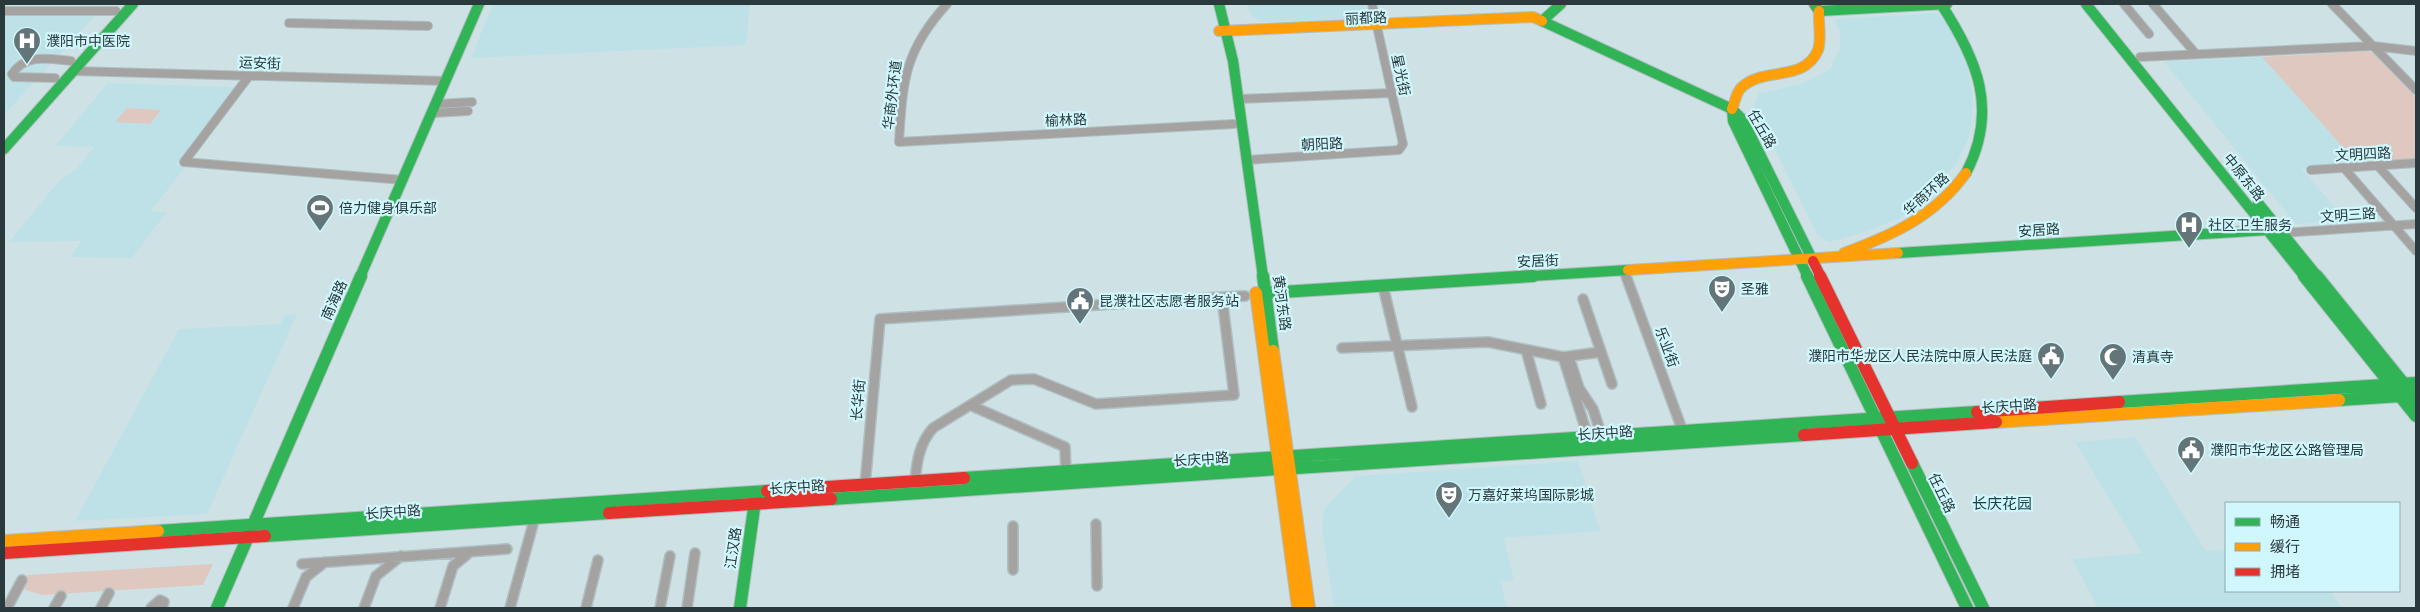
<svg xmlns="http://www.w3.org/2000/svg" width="2420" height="612" font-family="'Archivo Narrow','Noto Sans SC',sans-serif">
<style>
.built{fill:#bee1e8}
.green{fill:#dfc8c0}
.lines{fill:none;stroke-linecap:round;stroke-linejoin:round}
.street-far1-casing{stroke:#afbfc2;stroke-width:10}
.street-casing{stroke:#afbfc2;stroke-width:12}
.fast-far1-casing{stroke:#afbfc2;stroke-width:12}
.fast-casing{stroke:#afbfc2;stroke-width:14}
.slow-far1-casing{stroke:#afbfc2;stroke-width:12}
.slow-casing{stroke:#afbfc2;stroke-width:14}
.jam-far1-casing{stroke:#afbfc2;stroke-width:12}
.jam-casing{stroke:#afbfc2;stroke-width:14}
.street-far1{stroke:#a4a3a2;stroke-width:8}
.street{stroke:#a4a3a2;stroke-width:9}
.fast-far1{stroke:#30b455;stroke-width:10}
.fast{stroke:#30b455;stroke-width:12}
.slow-far1{stroke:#ff9f0a;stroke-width:10}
.slow{stroke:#ff9f0a;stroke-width:12}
.jam-far1{stroke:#e5322d;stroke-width:10}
.jam{stroke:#e5322d;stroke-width:12}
.labels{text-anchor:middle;stroke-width:4.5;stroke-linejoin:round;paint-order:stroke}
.street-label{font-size:14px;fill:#2a3a3c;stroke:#d0f7fd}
.poi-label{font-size:14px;fill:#2a3a3c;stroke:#d0f7fd;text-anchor:start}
.neighbourhood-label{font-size:15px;fill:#1b3e43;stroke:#d0f7fd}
</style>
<rect width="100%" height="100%" fill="#cee2e6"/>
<!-- built -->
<path class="built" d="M493,4h257l-4,41 -275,13z
M1247,4h119l2,8 -6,7 -101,3 -10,-7z
M1939,13l17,24 12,31 5,32 -3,35 -14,29 -26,29 -28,24 -37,15 -36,10 -11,-6 -64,-129 4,-13 46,-11 26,-14 10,-22v-15l-6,-13z
M4,15l91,1 -91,99z
M2262,57l97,108 -58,3 46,53 -51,3 -132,-162z
M108,83l127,4 -59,78 10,1 -35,45 16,1 -35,46 -61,-1 10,-16 -72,1 49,-60 20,-15 16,-20 -39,-1z
M297,314l-90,200 -132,7 104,-192 101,-5 5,-9z
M2135,437l71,114 20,-2v42h104l12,17h-244l-26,-49 70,-6 -67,-111z
M1578,461l22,70 -96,7 10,42 -13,2 6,26h-173l-12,-79 2,-20 32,-33z"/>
<!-- green -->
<path class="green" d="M2368,51l6,3 42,43v64l-57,4 -97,-108z
M127,108l34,2 -11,14 -35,-2z
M213,564l-10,21 -160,10 -18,-5 -2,-7 4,-8z"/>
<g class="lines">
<defs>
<path id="street-far1" d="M947,4c-43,47 -44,77 -48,138l335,-18
M2124,4l25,30
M2153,4l43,50
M2332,4l84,86
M4,11h112
M289,23l139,3
M2140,57l233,-11 43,5
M73,71l373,10
M55,78l-41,-1 -2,-3c14,-21 37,-15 59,-13
M1238,99l154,-6
M437,104l35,-2
M433,113l35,-2
M1247,160l152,-10 4,-6 -31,-140
M184,162l219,18
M184,162l65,-86
M2378,166l38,42
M2344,168l72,83
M2311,170l105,-7
M2282,233l134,-9
M1624,271l2,6"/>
<path id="street" d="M1626,276l57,156
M1383,286l29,121
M1583,299l29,85
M1342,348l146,-6 75,15 38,-5
M1526,350l15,54
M1563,357l25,80
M1569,357l10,31 14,21 9,28
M972,406l93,41 1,28
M915,481c2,-20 4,-37 18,-53l78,-48 23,-1 62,25 138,-9 -12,-98 23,-1
M865,485l15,-166 342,-22
M1096,524l1,62
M1013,526v44
M302,564l205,-15
M7,608l15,-28
M54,608l7,-12
M101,608l8,-15
M151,608l9,-8 4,2 -2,6
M293,608l13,-31 19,-15
M364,608l12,-32 25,-20
M440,608l13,-42 17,-14
M510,608l25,-91
M586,608l12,-48
M660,608l10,-52
M687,608l8,-55"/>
<path id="fast-far1" d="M1219,4l14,57 30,216
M1561,4l-19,17 190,88 11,11 70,141
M1814,4l5,7 128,-7
M1941,4c36,55 58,106 25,169
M2086,4l219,273
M1732,109l1,12 75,156
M4,149l129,-145
M2258,203l60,74
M1898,253l370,-23
M360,277l119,-273
M1514,277l114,-7"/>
<path id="fast" d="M1263,276l10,75
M1807,276l160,332
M2304,276l112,140
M2317,276l99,123
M1266,293l267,-17
M2339,400l77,-5
M2119,402l297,-19
M1279,457l698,-45
M1912,463l71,145
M1281,469l523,-34
M964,478l314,-21
M831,499l448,-30
M158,531l609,-40
M265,536l344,-23
M217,608l144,-332
M740,608l16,-114"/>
<path id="slow-far1" d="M1219,31l314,-14 9,4
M1732,109c3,-7 4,-16 9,-21 22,-22 63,-5 77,-38 4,-12 0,-27 1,-39
M1844,253c49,-18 91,-37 122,-80
M1628,270l270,-17"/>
<path id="slow" d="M1256,293l42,315
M1273,351l36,257
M1996,422l343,-22
M4,541l154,-10"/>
<path id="jam-far1" d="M1813,261l8,16"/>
<path id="jam" d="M1820,276l92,187
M1977,412l142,-10
M1804,435l192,-13
M767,491l197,-13
M609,513l222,-14
M4,553l261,-17"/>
</defs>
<!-- street-far1 casing -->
<use href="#street-far1" class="street-far1-casing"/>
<!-- street casing -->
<use href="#street" class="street-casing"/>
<!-- fast-far1 casing -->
<use href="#fast-far1" class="fast-far1-casing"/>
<!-- fast casing -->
<use href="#fast" class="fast-casing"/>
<!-- slow-far1 casing -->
<use href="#slow-far1" class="slow-far1-casing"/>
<!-- slow casing -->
<use href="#slow" class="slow-casing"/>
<!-- jam-far1 casing -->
<use href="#jam-far1" class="jam-far1-casing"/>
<!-- jam casing -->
<use href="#jam" class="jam-casing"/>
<!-- street-far1 -->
<use href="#street-far1" class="street-far1"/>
<!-- street -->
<use href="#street" class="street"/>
<!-- fast-far1 -->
<use href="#fast-far1" class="fast-far1"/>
<!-- fast -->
<use href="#fast" class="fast"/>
<!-- slow-far1 -->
<use href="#slow-far1" class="slow-far1"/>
<!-- slow -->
<use href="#slow" class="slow"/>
<!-- jam-far1 -->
<use href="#jam-far1" class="jam-far1"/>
<!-- jam -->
<use href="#jam" class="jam"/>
</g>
<!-- icons -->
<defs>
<symbol id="hospital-pin" viewBox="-11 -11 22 30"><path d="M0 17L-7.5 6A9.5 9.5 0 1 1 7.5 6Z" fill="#637578" stroke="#d0f7fd"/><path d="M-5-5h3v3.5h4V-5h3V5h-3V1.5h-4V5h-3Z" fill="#fff"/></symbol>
<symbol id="stadium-pin" viewBox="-11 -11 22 30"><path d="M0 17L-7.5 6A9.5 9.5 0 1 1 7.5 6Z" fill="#637578" stroke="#d0f7fd"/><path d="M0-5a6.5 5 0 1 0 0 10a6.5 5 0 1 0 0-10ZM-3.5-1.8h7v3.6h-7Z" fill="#fff"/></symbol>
<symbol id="theatre-pin" viewBox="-11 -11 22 30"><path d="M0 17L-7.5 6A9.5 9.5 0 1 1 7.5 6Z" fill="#637578" stroke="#d0f7fd"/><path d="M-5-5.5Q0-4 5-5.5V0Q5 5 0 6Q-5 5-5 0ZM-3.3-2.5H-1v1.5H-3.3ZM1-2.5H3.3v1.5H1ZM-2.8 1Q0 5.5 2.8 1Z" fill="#fff"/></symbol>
<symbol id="civic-pin" viewBox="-11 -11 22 30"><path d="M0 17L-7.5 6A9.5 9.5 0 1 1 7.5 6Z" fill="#637578" stroke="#d0f7fd"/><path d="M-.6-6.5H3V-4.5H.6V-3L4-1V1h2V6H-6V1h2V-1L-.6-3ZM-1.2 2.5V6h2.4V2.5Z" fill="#fff"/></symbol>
<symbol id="mosque-pin" viewBox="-11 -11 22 30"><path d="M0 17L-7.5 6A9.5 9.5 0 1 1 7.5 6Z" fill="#637578" stroke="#d0f7fd"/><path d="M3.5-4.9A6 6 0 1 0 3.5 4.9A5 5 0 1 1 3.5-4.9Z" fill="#fff"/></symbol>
</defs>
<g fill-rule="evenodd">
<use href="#hospital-pin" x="11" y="25" width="32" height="43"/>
<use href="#stadium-pin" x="304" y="192" width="32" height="43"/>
<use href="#hospital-pin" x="2173" y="209" width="32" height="43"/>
<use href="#theatre-pin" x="1706" y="273" width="32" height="43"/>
<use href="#civic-pin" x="1064" y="285" width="32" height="43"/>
<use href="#civic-pin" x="2035" y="340" width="32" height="43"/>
<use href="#mosque-pin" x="2097" y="341" width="32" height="43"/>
<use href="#civic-pin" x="2175" y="434" width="32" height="43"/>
<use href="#theatre-pin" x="1433" y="479" width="32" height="43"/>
</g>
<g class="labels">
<!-- street labels -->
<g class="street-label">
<text transform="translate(1366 18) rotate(-3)" y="5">丽都路</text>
<text transform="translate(260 63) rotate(2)" y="5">运安街</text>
<text transform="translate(1401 75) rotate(78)" y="5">星光街</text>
<text transform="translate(892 95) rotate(-83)" y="5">华商外环道</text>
<text transform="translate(1066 120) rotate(-3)" y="5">榆林路</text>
<text transform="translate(1762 129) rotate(60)" y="5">任丘路</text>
<text transform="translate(1322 144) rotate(-3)" y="5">朝阳路</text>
<text transform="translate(2363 154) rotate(-3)" y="5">文明四路</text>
<text transform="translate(2244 177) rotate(51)" y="5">中原东路</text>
<text transform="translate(1926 194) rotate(-42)" y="5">华商环路</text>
<text transform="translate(2348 215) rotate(-4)" y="5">文明三路</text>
<text transform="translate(2039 230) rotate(-4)" y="5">安居路</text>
<text transform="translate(1538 261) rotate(-3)" y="5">安居街</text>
<text transform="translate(334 300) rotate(-66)" y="5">南海路</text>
<text transform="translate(1282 303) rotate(82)" y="5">黄河东路</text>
<text transform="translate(1667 347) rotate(70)" y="5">乐业街</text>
<text transform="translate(858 400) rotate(-85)" y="5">长华街</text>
<text transform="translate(2009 406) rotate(-4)" y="5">长庆中路</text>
<text transform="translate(1605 433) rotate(-4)" y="5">长庆中路</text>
<text transform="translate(1201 459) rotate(-4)" y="5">长庆中路</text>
<text transform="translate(797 487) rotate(-4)" y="5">长庆中路</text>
<text transform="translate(1942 493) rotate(64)" y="5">任丘路</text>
<text transform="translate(393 512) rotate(-4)" y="5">长庆中路</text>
<text transform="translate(733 548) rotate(-82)" y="5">江汉路</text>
</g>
<!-- poi labels -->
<g class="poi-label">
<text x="46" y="46">濮阳市中医院</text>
<text x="339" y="213">倍力健身俱乐部</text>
<text x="2208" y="230">社区卫生服务</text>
<text x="1741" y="294">圣雅</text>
<text x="1099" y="306">昆濮社区志愿者服务站</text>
<text x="2032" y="361" text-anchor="end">濮阳市华龙区人民法院中原人民法庭</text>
<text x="2132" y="362">清真寺</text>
<text x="2210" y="455">濮阳市华龙区公路管理局</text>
<text x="1468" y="500">万嘉好莱坞国际影城</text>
</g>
<!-- neighbourhood labels -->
<g class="neighbourhood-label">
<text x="2002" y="509">长庆花园</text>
</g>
</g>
<!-- border -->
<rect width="2420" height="612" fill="none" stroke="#2a3a3c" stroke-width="10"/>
<!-- legend -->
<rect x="2225" y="502" width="175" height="90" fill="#d0f7fd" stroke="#8eabb0"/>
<rect x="2235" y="518" width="25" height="8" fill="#30b455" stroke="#8eabb0"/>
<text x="2270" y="527" font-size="15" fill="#2a3a3c">畅通</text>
<rect x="2235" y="543" width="25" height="8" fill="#ff9f0a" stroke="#8eabb0"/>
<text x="2270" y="552" font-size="15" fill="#2a3a3c">缓行</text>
<rect x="2235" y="568" width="25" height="8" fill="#e5322d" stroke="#8eabb0"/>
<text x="2270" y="577" font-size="15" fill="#2a3a3c">拥堵</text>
</svg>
